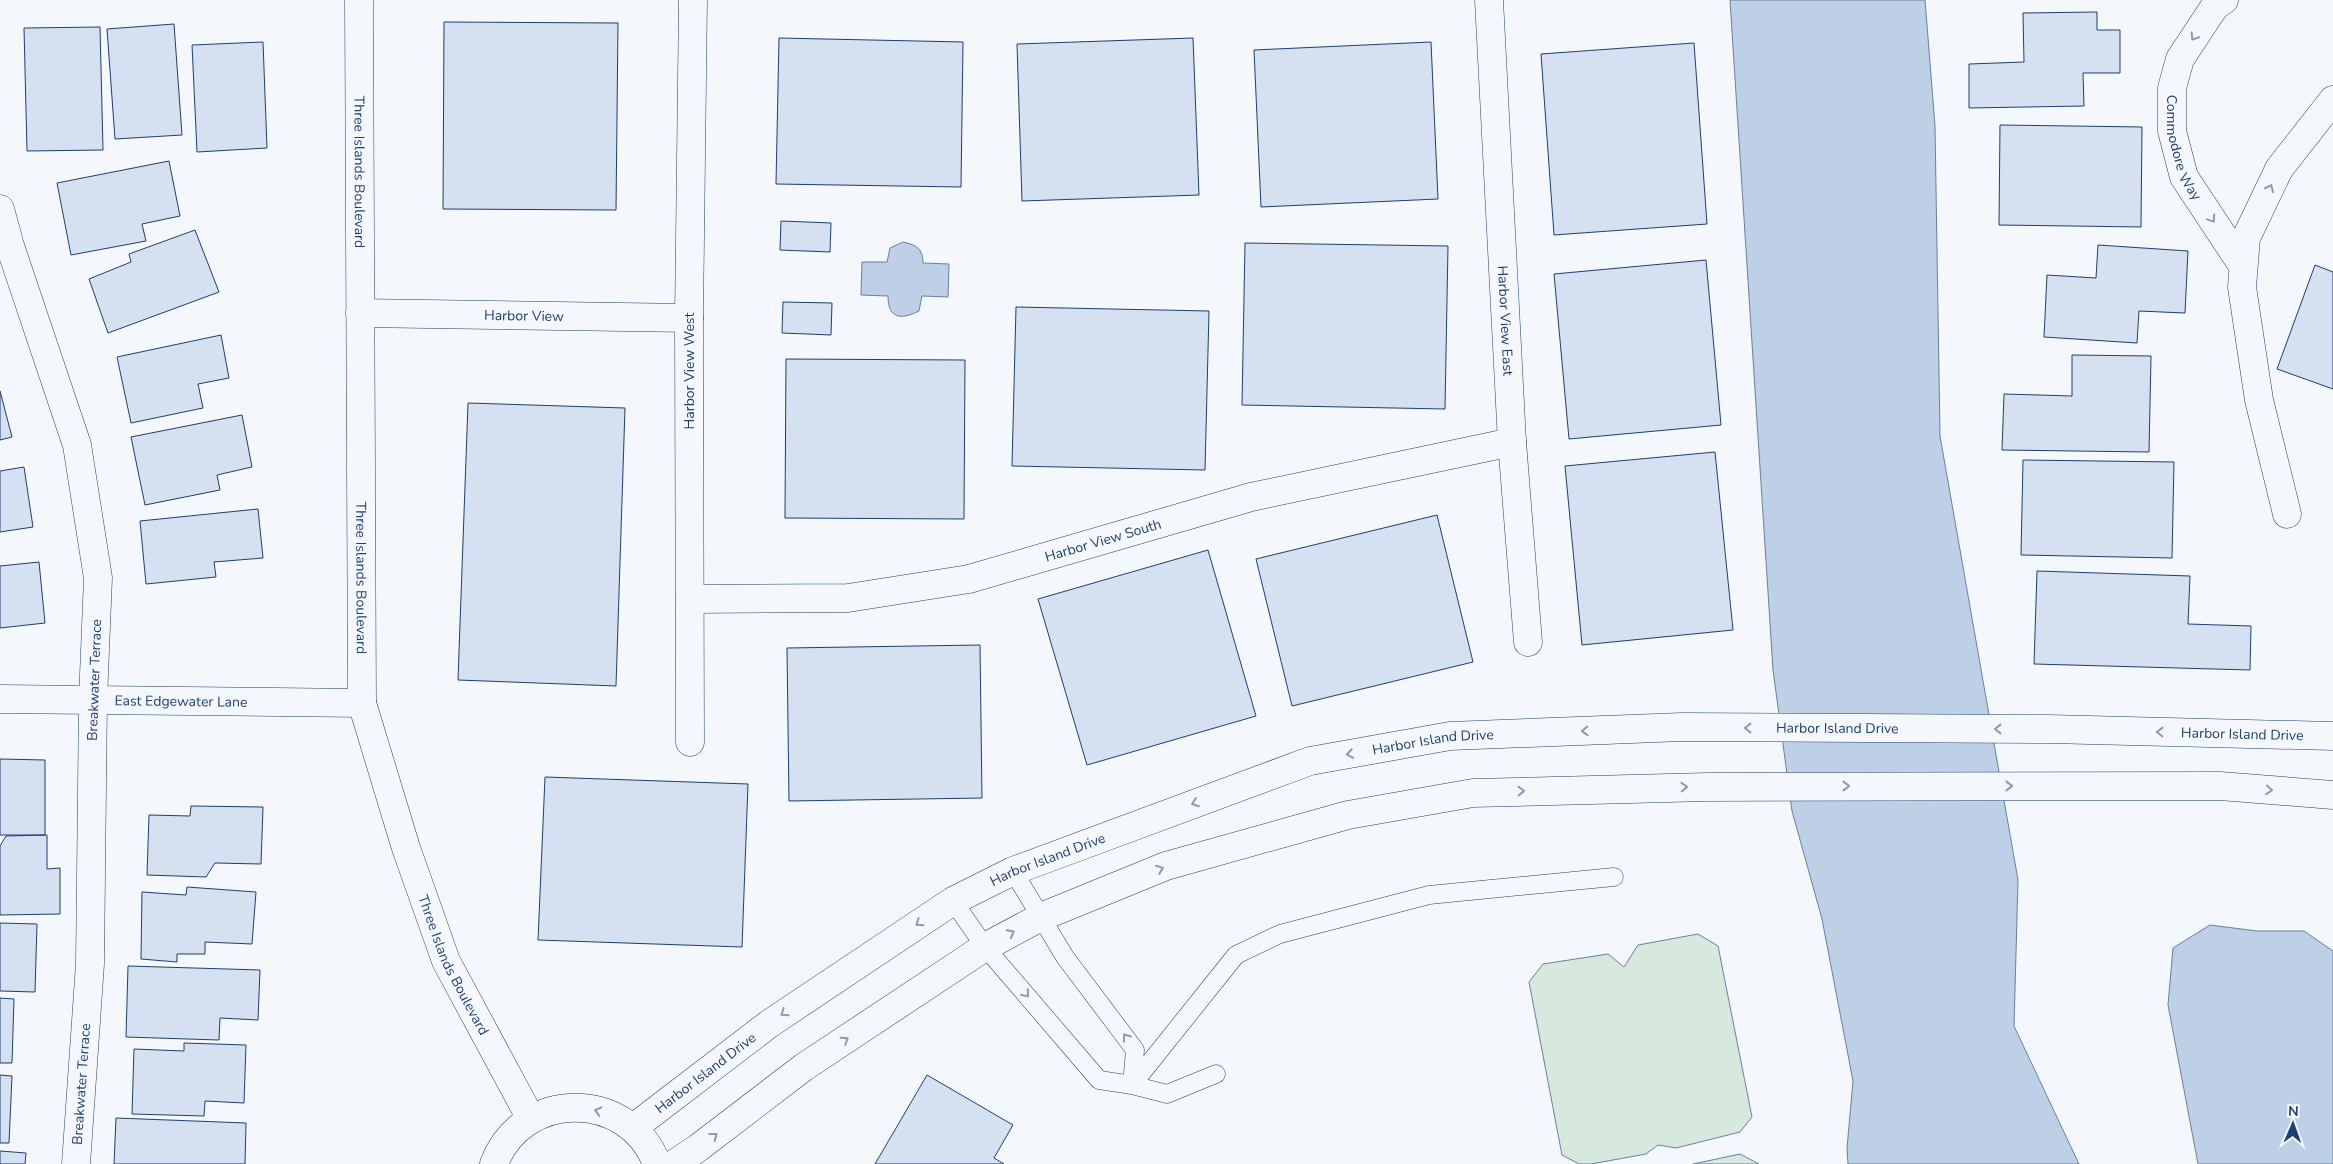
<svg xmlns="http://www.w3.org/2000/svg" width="2333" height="1164" font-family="'Nunito Sans',sans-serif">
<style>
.green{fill:#d7e8df;stroke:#687fa3}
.water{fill:#bed0e5;stroke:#687fa3}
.building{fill:#d5e0f0;stroke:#1d3f73}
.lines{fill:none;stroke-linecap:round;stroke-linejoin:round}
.lane-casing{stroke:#1d3f73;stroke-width:19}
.street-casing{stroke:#1d3f73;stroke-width:29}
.lane{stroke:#f4f7fb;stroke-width:18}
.street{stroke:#f4f7fb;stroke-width:28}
.oneway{stroke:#889bb7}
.labels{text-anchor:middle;stroke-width:4;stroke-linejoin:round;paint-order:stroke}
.street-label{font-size:14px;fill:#1d3f73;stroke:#f4f7fb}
</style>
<rect width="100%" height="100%" fill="#f4f7fb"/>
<!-- green -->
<path class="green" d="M1698,934l20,12 34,171 -12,15 -64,16 -18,-3 -12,9 -55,10h-12l-17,-9 -33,-173 14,-18 65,-10 16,13 14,-22z
M1740,1154l19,10h-66z"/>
<!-- water -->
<path class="water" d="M1730,0h195l10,126 5,310 78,444 -4,146 65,138h-231l-1,-16 6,-67 -31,-162 -30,-108 -19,-141z
M903,242c14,3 20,7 20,21l26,1 -1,33 -26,-1 -3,15c-18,9 -31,8 -31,-15l-27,-1 1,-33h25l3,-14z
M2210,925l47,6h47l29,20v213h-135l-30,-159 5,-57z"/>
<!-- building -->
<path class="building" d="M2097,12v18h23v43h-37l1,33 -115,2v-44l55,-2 -1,-49z
M444,22l174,1 -2,187 -173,-1z
M174,24l8,111 -67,4 -8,-110z
M100,27l3,123 -76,1 -3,-123z
M779,38l184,4 -2,145 -185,-3z
M1193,38l6,157 -177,6 -5,-157z
M263,42l4,106 -70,4 -5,-107z
M1431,42l7,157 -177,8 -7,-157z
M1694,43l13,181 -153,11 -13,-181z
M2000,125l142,2 -1,100 -142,-2z
M169,161l11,55 -38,8 4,17 -75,14 -14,-72z
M781,221l50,2 -1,29 -50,-2z
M195,230l24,62 -111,41 -19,-54 42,-17 -2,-8z
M1245,243l203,3 -3,163 -203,-4z
M2098,245l90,6 -3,62 -46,-2 -2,32 -93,-6 3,-62 49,3z
M1706,260l15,165 -152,14 -15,-165z
M2315,265l18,7v117l-56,-20z
M783,302l49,1 -1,32 -49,-2z
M1016,307l193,4 -4,159 -193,-4z
M221,335l8,43 -31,6 5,24 -72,15 -14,-66z
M2072,355l79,1 -2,96 -147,-2 2,-56 68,2z
M786,359l179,1 -1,159 -179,-1z
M0,391l12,46 -12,3z
M468,403l157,5 -9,278 -158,-6z
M242,415l10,52 -35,8 3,15 -75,15 -14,-68z
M1715,452l18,178 -151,15 -17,-179z
M2023,460l151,2 -2,96 -151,-3z
M24,467l9,60 -33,5v-61z
M258,509l5,49 -49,4 2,15 -70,7 -6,-63z
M1437,515l36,147 -181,44 -36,-147z
M1208,550l48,166 -169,49 -49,-166z
M39,562l6,61 -45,5v-62z
M2037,571l153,5 -2,48 63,2 -1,44 -216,-6z
M980,645l2,153 -193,3 -2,-153z
M0,759l45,1v75h-45z
M545,777l203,7 -6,163 -204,-7z
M191,806l72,1 -2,57 -46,-1 -9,14 -59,-2 2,-60 41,1z
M47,835v34l13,-1v46l-60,1v-69l6,-10z
M187,887l69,5 -4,52 -47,-2v12h-28v8l-36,-3 1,-67 44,3z
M0,923l37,1 -2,68 -35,-1z
M128,966l132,4 -2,50 -38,-2 -1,22 -93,-3z
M0,998l14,1 -2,64h-12z
M184,1043l62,2 -2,58 -39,-2 -1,15 -72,-2 2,-65 50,2z
M0,1075l12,1 -3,67h-9z
M927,1075l86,50 -19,33 10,6h-129z
M116,1118l130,5 -1,41h-131z
M0,1151l26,2 -1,11h-25z"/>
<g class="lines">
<defs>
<path id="lane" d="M953,901l32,46 114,133 33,5 3,-35 -70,-93 -52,-86
M1216,1074l-49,20 -35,-9 104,-130 44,-21 149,-39 185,-18"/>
<g id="street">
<path id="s1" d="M359,0l3,703 44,145 40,113 85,158"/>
<path id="s2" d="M1489,0l23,442 16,200"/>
<path id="s3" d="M2224,0l-9,6 -35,53 -8,29v43l12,46 59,89"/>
<path d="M0,209l10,37 67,199 21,133 -5,121 -3,265 -14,200"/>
<path id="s4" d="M360,313l329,5"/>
<path d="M2287,514l-28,-114 -17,-113 4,-49 33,-69 54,-69"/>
<path id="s5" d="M690,599l158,-1 121,-19 282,-82 261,-55"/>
<path id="s6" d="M0,699l362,4"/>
<path d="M690,742l-1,-424 4,-318"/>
<path id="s7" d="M633,1128l136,-104 184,-123 60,-30 297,-110 140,-25 232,-9 367,2 284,7"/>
<path d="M494,1164c28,-75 135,-75 163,0"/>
<path d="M674,1164l24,-16 106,-81 181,-120 56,-30 125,-51 182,-51 125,-22 234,-6 513,-1 113,9"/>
</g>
</defs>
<!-- lane casing -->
<use href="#lane" class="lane-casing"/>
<!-- street casing -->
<use href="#street" class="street-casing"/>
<!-- lane -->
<use href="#lane" class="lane"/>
<!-- street -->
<use href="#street" class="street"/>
</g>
<!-- one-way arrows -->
<defs><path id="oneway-chevron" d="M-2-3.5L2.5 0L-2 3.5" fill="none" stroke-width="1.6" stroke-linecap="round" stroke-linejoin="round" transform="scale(1.25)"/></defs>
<g class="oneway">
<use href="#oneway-chevron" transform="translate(2194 37) rotate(123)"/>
<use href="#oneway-chevron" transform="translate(2270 188) rotate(-65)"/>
<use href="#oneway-chevron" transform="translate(2212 219) rotate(56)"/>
<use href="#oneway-chevron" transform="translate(1748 728) rotate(-180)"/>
<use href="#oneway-chevron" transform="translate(1998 729) rotate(-180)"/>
<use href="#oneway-chevron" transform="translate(1585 731) rotate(178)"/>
<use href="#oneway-chevron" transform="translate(2160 732) rotate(-179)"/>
<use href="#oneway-chevron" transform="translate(1350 754) rotate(170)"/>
<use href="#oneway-chevron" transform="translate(1846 786)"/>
<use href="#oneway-chevron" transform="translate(2009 786)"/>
<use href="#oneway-chevron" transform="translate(1684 787) rotate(-2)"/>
<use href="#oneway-chevron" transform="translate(2269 790) rotate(4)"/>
<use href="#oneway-chevron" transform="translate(1521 791) rotate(-2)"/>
<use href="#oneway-chevron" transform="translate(1195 803) rotate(160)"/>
<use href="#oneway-chevron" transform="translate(1160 869) rotate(-21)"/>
<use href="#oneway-chevron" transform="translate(919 923) rotate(146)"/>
<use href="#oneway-chevron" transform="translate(1011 933) rotate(-28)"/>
<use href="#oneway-chevron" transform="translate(1026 994) rotate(50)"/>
<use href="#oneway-chevron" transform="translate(784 1013) rotate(146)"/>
<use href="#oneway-chevron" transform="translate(1126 1037) rotate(-127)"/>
<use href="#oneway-chevron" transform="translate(845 1040) rotate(-33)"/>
<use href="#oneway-chevron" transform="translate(598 1111) rotate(-166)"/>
<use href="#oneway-chevron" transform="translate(714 1136) rotate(-38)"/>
</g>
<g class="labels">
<!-- street labels -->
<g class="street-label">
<text dy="5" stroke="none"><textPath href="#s3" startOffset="166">Commodore Way</textPath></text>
<text dy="5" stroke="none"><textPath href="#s1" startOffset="172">Three Islands Boulevard</textPath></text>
<text dy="5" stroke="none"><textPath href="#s4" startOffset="164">Harbor View</textPath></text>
<text dy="5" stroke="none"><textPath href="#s2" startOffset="321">Harbor View East</textPath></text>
<text transform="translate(689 371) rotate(-90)" y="5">Harbor View West</text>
<text dy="5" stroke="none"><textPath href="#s5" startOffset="420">Harbor View South</textPath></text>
<text dy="5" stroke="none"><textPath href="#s1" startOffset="578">Three Islands Boulevard</textPath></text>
<text transform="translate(94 680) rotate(-88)" y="5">Breakwater Terrace</text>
<text dy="5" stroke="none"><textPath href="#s6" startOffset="181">East Edgewater Lane</textPath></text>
<text dy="5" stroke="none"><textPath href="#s7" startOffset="1306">Harbor Island Drive</textPath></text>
<text dy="5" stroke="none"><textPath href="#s7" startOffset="1711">Harbor Island Drive</textPath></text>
<text dy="5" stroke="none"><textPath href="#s7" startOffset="901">Harbor Island Drive</textPath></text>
<text dy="5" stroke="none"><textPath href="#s7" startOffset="496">Harbor Island Drive</textPath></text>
<text dy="5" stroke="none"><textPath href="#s1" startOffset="981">Three Islands Boulevard</textPath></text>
<text dy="5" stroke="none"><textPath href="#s7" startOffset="91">Harbor Island Drive</textPath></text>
<text transform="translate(81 1084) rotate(-86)" y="5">Breakwater Terrace</text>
</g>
</g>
<!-- north arrow -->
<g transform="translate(2293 1124) rotate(2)" stroke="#f4f7fb" stroke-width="4" paint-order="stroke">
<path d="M0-4L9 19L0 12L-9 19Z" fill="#1d3f73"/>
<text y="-8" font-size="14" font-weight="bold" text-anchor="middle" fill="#1d3f73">N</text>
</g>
</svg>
